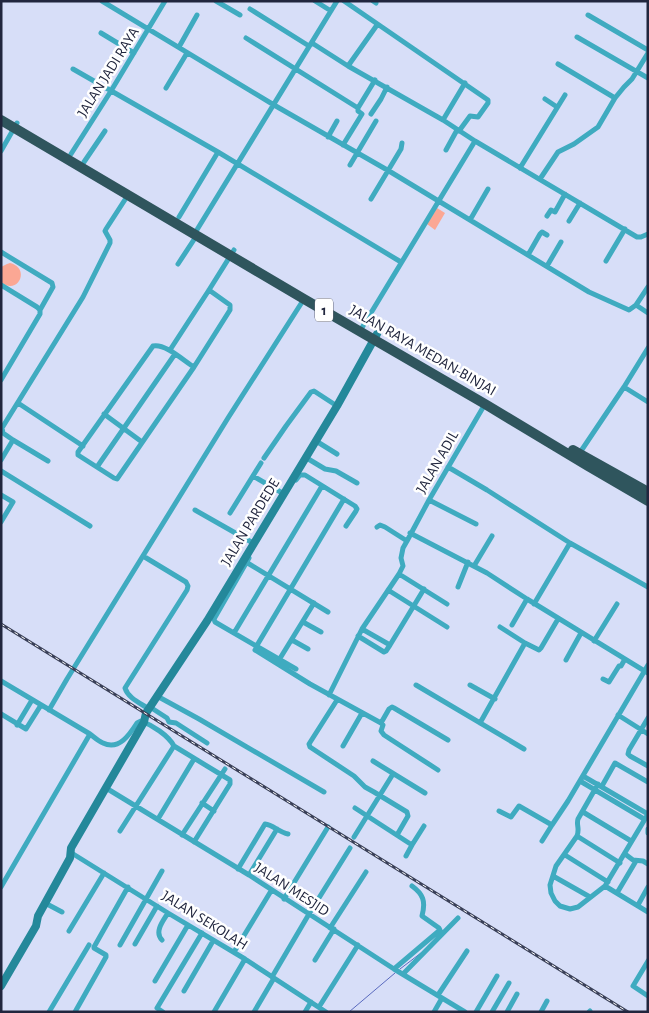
<svg xmlns="http://www.w3.org/2000/svg" width="649" height="1013" font-family="'Alegreya Sans',sans-serif">
<style>
.green{fill:#fba794}
.lines{fill:none;stroke-linecap:round;stroke-linejoin:round}
.stream{stroke:#5a6abe;stroke-width:1}
.street{stroke:#3fabc0;stroke-width:5}
.secondary{stroke:#24889a;stroke-width:8}
.highway{stroke:#2f555d;stroke-width:10}
.rail-casing{stroke:#3a4058;stroke-width:3}
.rail{stroke:#fff;stroke-width:1;stroke-dasharray:4;stroke-linecap:butt}
.labels{text-anchor:middle;stroke-width:5;stroke-linejoin:round;paint-order:stroke}
.shield{fill:#fff;stroke:#646778;stroke-width:1}
.shield-label{font-size:14px;font-weight:bold;fill:#21263e}
.street-label{font-size:15px;fill:#21263e;stroke:#fff}
</style>
<rect width="100%" height="100%" fill="#d7def8"/>
<!-- green -->
<path class="green" d="M437,208l8,5 -10,17 -8,-6z
M10,263c21,5 8,33 -9,19v-15l6,-3z"/>
<g class="lines">
<!-- stream -->
<path class="stream" d="M400,969l21,-16
M349,1012l46,-39"/>
<!-- street -->
<path class="street" d="M102,1l172,104 115,66 200,121 40,18 7,-5 12,-18
M216,1l24,14
M315,1l16,10
M344,1l144,99v3l-10,14 -8,-1 -11,15
M373,1l3,2
M250,9l59,37
M588,15l60,35
M101,33l33,20
M577,37l71,41
M246,38l112,70
M312,43l36,23 95,54 32,21 162,96h4l7,-3
M179,47l18,-32
M558,64l57,34
M348,66l29,-41
M73,69l145,83 183,110
M166,88l21,-35
M545,99l12,8
M371,114l10,-15 6,-12
M443,120l22,-37
M328,137l9,-16
M343,145l19,-31 -4,-3v-3l17,-28
M446,150l11,-20
M1,151l16,-28
M71,154l40,-63 54,-90
M84,162l21,-31
M350,165l26,-44
M520,168l45,-73
M540,179l18,-27 16,-8 24,-17 17,-29 9,-11 8,-8 16,-26
M371,199l30,-50 1,-6
M547,216l4,-6 4,2 10,-18
M179,217l39,-65
M470,220l18,-31
M569,221l11,-18
M195,233l142,-232
M1,252l51,31 1,4 -13,23
M528,255l12,-21 2,-2 5,3
M606,261l19,-32
M178,264l19,-29
M547,266l14,-24
M1,285l36,22 3,3v4l-39,66
M636,305l12,8
M360,331l115,-190
M170,350l39,-60 25,-40
M194,367c-10,-6 -29,-24 -41,-21l-75,106v3l36,23 3,1 77,-112 36,-57v-5l-21,-15
M624,387l24,15
M18,403l65,43
M104,414l38,28
M13,440l35,21
M316,441l21,13
M579,454l45,-67 24,-39
M305,457l20,12 11,2 21,12
M264,458l22,-32 25,-34 3,-1 23,15
M1,460l12,-20 -10,-7 -1,-5 81,-131 27,-54v-3l-5,-9 1,-2 22,-34
M97,467l78,-113
M448,467l39,23 83,53 78,44
M1,471l89,55
M253,476l31,18
M296,480l4,-5h5l50,31 2,3 -1,2 -10,15
M1,495l12,7 -12,20
M429,500l47,24
M195,510l58,33
M230,513l31,-50
M377,527l3,-2 5,2 22,14
M410,533l77,40 40,26 121,74
M143,556l43,26 2,4 -1,4 -62,98c3,10 15,15 24,21
M249,558l-35,61 1,3 81,47
M246,562l82,50
M474,566l18,-30
M399,574l48,30
M458,587l10,-25
M388,590l59,37
M534,604l36,-61
M303,622l18,10
M512,625l15,-26
M500,627l25,16
M362,629l28,16 34,-56
M234,633l88,-147
M358,636l26,16 2,-1 4,-6
M292,640l16,9
M594,641l23,-37
M256,647l88,-148
M255,650l55,34 71,39 8,-14 3,-2 2,1 54,32
M279,660l35,-57
M566,660l15,-27
M603,679l6,3 10,-16h2l4,-7
M1,681l89,53c4,3 8,7 13,9 16,8 27,-9 34,-20l4,-2c11,4 27,14 33,25l56,34v4l-36,58
M416,685l108,64
M470,685l25,14
M329,695l33,-66 37,-55 4,-8 -2,-8 2,-10 4,-7 22,-41 56,-96
M157,696l42,23 125,73
M337,700l-28,44 1,3 44,29 11,11 9,5 33,20 1,4 -11,19
M150,707l17,11 2,4 7,1 31,20
M49,710l18,-31 161,-261 76,-119
M1,714l25,15 15,-24
M618,715l30,19
M648,718l-19,32 -1,4 2,2 18,10
M381,723l2,2 -2,6 3,4 54,35
M480,723l45,-80 14,7 2,-2 17,-29
M17,725l15,-25
M343,746l19,-33
M373,761l52,32
M583,776l65,38
M580,781l64,38
M598,784l-20,35c-2,6 2,9 -1,17l43,27
M602,786l13,-23 33,19
M106,788l143,87 145,94 71,43
M202,803l12,8
M355,808l57,37 12,-19
M499,811l12,6 8,-11 33,19
M583,812l48,29
M158,819l36,-60
M648,829v4
M120,831l54,-85
M182,835l43,-66
M577,836l-21,30 -6,19 1,8 4,8 5,5 10,3 8,-2 27,-21 43,-72
M354,837l39,-63
M542,841l10,-16 16,-24 80,-136
M70,852l98,61 77,46 81,53
M625,854l8,6 10,1 5,3
M565,855l43,27
M406,856l6,-11
M238,869l27,-45c8,1 14,8 23,10
M249,875l28,-46
M553,876l37,21
M605,886l43,26
M1,887l89,-153
M617,893l19,-32
M284,899l44,-72
M45,903l17,9
M638,905l10,-18
M330,928l36,-56
M69,931l35,-58
M162,940c-8,-8 1,-19 6,-27
M135,944l22,-38
M120,945l42,-74
M234,952l37,-61
M315,960l19,-31
M648,961l-15,25 15,10
M394,969l46,-39 -1,-2 -17,-12c4,-15 1,-22 -10,-30
M403,974l55,-56
M272,977l37,-63 41,-66
M155,981l33,-56
M184,991l29,-50
M438,995l29,-44
M319,1007l39,-62
M49,1012l40,-67
M75,1012l31,-55v-2l-12,-7v-1l34,-60
M163,1012l-6,-4 45,-75
M214,1012l31,-53
M254,1012l20,-34
M305,1012l6,-10
M434,1012l8,-14
M476,1012l21,-36
M492,1012l17,-29
M507,1012l10,-18
M541,1012l6,-11
M589,1012l1,-1"/>
<!-- secondary -->
<path class="secondary" d="M1,986l35,-60 2,-10 32,-58 1,-10 73,-126 2,-9 61,-92 130,-215 40,-72"/>
<!-- highway -->
<path class="highway" d="M1,120l303,179 181,105 103,62 60,35
M573,450l75,42"/>
<defs>
<path id="rail" d="M1,624l627,388"/>
</defs>
<!-- rail casing -->
<use href="#rail" class="rail-casing"/>
<!-- rail -->
<use href="#rail" class="rail"/>
</g>
<g class="labels">
<!-- shield labels -->
<rect class="shield" x="315" y="298.5" width="18" height="23" rx="4"/>
<g class="shield-label">
<text x="324" y="315">1</text>
</g>
<!-- street labels -->
<g class="street-label">
<text transform="translate(108 72) rotate(-58)" y="5">JALAN JADI RAYA</text>
<text transform="translate(423 350) rotate(30)" y="5">JALAN RAYA MEDAN-BINJAI</text>
<text transform="translate(437 462) rotate(-60)" y="5">JALAN ADIL</text>
<text transform="translate(250 522) rotate(-59)" y="5">JALAN PARDEDE</text>
<text transform="translate(292 889) rotate(33)" y="5">JALAN MESJID</text>
<text transform="translate(205 920) rotate(32)" y="5">JALAN SEKOLAH</text>
</g>
</g>
<!-- border -->
<rect width="649" height="1013" fill="none" stroke="#21263e" stroke-width="5"/>
</svg>
